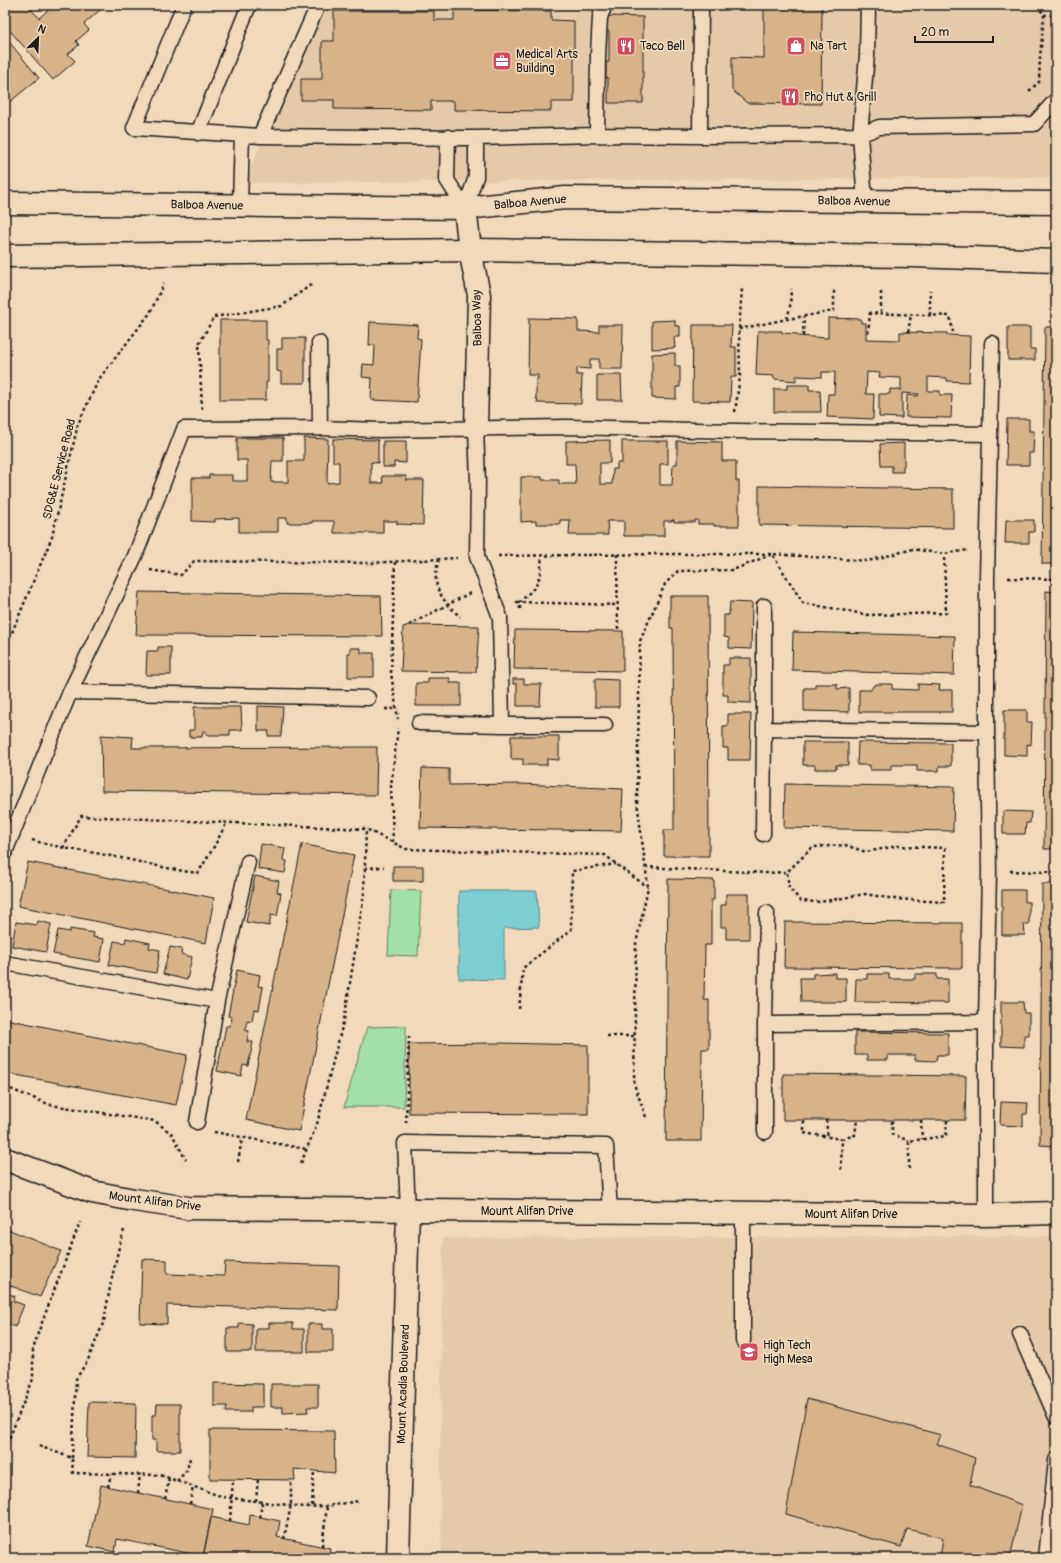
<svg xmlns="http://www.w3.org/2000/svg" width="1061" height="1563" font-family="Pangolin,sans-serif">
<style>
.built{fill:#e6c9a8}
.green{fill:#a2e0a7;stroke:#5f7e62}
.water{fill:#7dcfd4;stroke:#56878a}
.building{fill:#d8b289;stroke:#1c1c1c}
.lines{fill:none;stroke-linecap:round;stroke-linejoin:round}
.lane-casing{stroke:#1c1c1c;stroke-width:17}
.street-casing{stroke:#1c1c1c;stroke-width:25}
.secondary-casing{stroke:#1c1c1c;stroke-width:25}
.primary-casing{stroke:#1c1c1c;stroke-width:25}
.path{stroke:#1c1c1c;stroke-width:2.5;stroke-dasharray:3 3;stroke-linecap:butt}
.lane{stroke:#f1d9b9;stroke-width:14}
.street{stroke:#f1d9b9;stroke-width:22}
.secondary{stroke:#f1d9b9;stroke-width:22}
.primary{stroke:#f1d9b9;stroke-width:22}
.labels{text-anchor:middle;stroke-width:3.5;stroke-linejoin:round;paint-order:stroke}
.poi-label{font-size:12px;fill:#1c1c1c;stroke:#f1d9b9;text-anchor:start}
.street-label{font-size:12px;fill:#1c1c1c;stroke:#f1d9b9}
</style>
<rect width="100%" height="100%" fill="#f1d9b9"/>
<filter id="ink" filterUnits="userSpaceOnUse"><feTurbulence type="fractalNoise" baseFrequency=".025" numOctaves="2"/><feDisplacementMap in="SourceGraphic" scale="8" xChannelSelector="R" yChannelSelector="G"/><feConvolveMatrix kernelMatrix="1 2 1 2 8 2 1 2 1" color-interpolation-filters="sRGB"/></filter>
<g filter="url(#ink)">
<!-- built -->
<path class="built" d="M323,5h733v172l-812,6z
M1056,1236v322h-614l-2,-92 3,-228z"/>
<!-- green -->
<path class="green" d="M391,890l30,1 -3,65 -30,-1z
M406,1026l-2,81h-60l23,-80z"/>
<!-- water -->
<path class="water" d="M459,891h78l2,36 -35,1v52l-45,-1z"/>
<!-- building -->
<path class="building" d="M8,5h19l12,13 15,-13h43l4,4 -17,15 5,6 -13,11 3,4 -11,9 7,7 -22,19 -48,-55v-18z
M731,5h91l-1,99 -74,-1 -15,-13v-33l32,1v-52z
M454,10l97,1v9l23,1v81h-23v9l-97,-1v-9h-23v9l-97,-1v-9h-33v-21h21v-38h12v-30h100v9h20z
M606,16l37,1v86h-35v-26l-2,1v-16h3v-31h-3z
M5,37l34,41 -33,27 -1,-1z
M529,318l49,1v12l21,1v-7h24l-1,44h-23v-10h-9v10l-13,-1v7h5l-1,29 -44,-1 1,-4h-2v-20h2v-4h-10z
M828,318l33,1v4h5v16l34,1v-8l47,1v2l23,1 -1,46 -22,-1v-3l-19,-1v14h12v4h12l-1,23 -45,-1 1,-22 11,1 1,-2 -17,-1v25l-23,-1v-23h11v-5l11,1v-12l-22,-1 1,-4 -13,-1 -1,22h8l-1,25 -46,-2 1,-23h6l1,-22h-13v5l-26,-1v5l-22,-2v-3l-18,-1 2,-44h24v2l15,1v2l31,2z
M220,320h46v20h2v42h-2v18h-46z
M675,320v6h5v11h-6l1,11 -23,1v-28z
M370,322l48,3 -1,13 4,1 -4,63 -46,-2 1,-22 -10,-1 1,-13 11,1 1,-20h-6z
M693,325h39l-1,22h5v30h-5l-1,25 -38,-1z
M1008,327h22v22h5v11h-27z
M1045,327h11v237h-14z
M282,338h23v45h-24v-11l-4,-1v-22h5z
M675,353v13h5v21h-4v12l-24,-1v-44z
M597,375h24l1,25h-25z
M787,385h22v5h11l1,22h-47v-23h13z
M1007,419h22v12h5l-1,22h-4v12h-23z
M237,438h46v23h-11l-1,21h17v-21h16v-23l24,1 -1,44 12,-1v-20h-6v-23l45,1v23l-7,-1v21h12l-1,-7h24v4h18l-1,45 -26,-1v-3h-14v12h-49v-12h-22v2h-25v-5h-9v14h-39v-14l-24,1v3l-23,-1v-43h17v-3h23v6h15v-21h-10z
M610,440v23h-10v21h12l1,-15h4v-6h5v-22h46v23h-8v21h12l1,-21h4v-23l45,1v19h14v20h3v45h-25v-2h-16v-4h-3v2h-21v-2h-2v1h-8v15h-40v-15h-17l1,14h-39l1,-15h-10v4h-24v-3l-15,1v-45h21v3h17v4h17l-1,-20h-9v-23z
M383,441h23v22l-12,-1v5h-11z
M904,443v23h-1v6h-11v-6h-11l-1,-22z
M759,486l194,3v39l-194,-3z
M1006,520h28v12h-5v11h-24z
M1046,591l10,1v257h-12z
M139,592l242,4 1,40 -246,-1z
M670,596h38l1,260h-45v-26h10l-1,-202h-3z
M730,602l22,1 -1,46 -22,-1v-10l-5,-1v-22h5z
M409,625l70,1 -3,46 -75,-1 2,-44z
M515,630l108,1v40l-109,-2z
M793,632l162,4 -1,39 -162,-5z
M158,647h13v28h-25l1,-24h11z
M350,648h11v5h13v24h-26v-24h2z
M729,658h22v45l-23,-1v-7h-5v-30h6z
M428,678h22v5h11v23h-45v-23h12z
M513,679h11v5h17l-1,22h-23v-22h-4z
M595,679l24,1v27h-24z
M815,684h22v5l12,-1v24l-45,-1v-23h11z
M877,684h15v5l26,1v-6l22,1 -1,5h13v22h-93v-22h12l2,-4z
M258,706l25,1 -2,29h-13l1,-5h-11z
M194,707h47l1,23h-12v5h-24v-4h-3l-1,6h-13v-7h5z
M1004,710h23v12h5l-1,23 -4,-1v12l-23,-1z
M728,714h23l-1,46h-22v-12h-5v-22h5z
M101,735l32,2 -1,11 245,-1 -1,48 -274,-4z
M511,736h48v24l-12,-1v6h-24v-6h-12z
M803,742h45v23h-12v4h-21v-4h-12z
M858,742l93,1v23h-12v5h-22v-6h-26v5h-21v-5h-13z
M422,768l27,1v16l73,-1 101,5 -2,42 -201,-3z
M785,784l169,3 -1,44 -169,-3z
M1003,811l28,1 -1,11h-4l-1,11h-22z
M261,844l24,4 -2,12 4,1 -2,12 -27,-4z
M302,844l52,11 -55,276 -53,-11z
M28,862l186,36 -8,45 -188,-37z
M393,866h30v15h-30z
M255,876l24,5 -2,11 4,1 -4,23 -6,-1 -2,11 -23,-4z
M668,879l46,1v20h-3v45h-6l-1,55h5v49h-7l-1,92h-35z
M1042,884h14v262l-16,-1z
M1002,890h23v12h4v22h-5l1,11h-23z
M726,894h23v45h-23v-12h-5v-22h5z
M38,921l13,3 -5,28 -34,-6 4,-24 21,3z
M785,922l177,1v45l-178,-1z
M70,929l24,4 -1,4 11,2 -4,23 -47,-8 5,-24 12,2z
M126,938l24,5 -1,5 11,2 -4,23 -47,-8 5,-24 11,2z
M170,947l12,2 -1,5 11,3 -5,23 -24,-6z
M237,970l23,5 -2,11 5,1 -4,23 -5,-1 -2,12 -5,-1 -2,10 4,1 -2,11h6l-5,24 -5,-1 -2,11 -24,-5 9,-45h4l2,-9 -4,-1z
M835,973v5h11v24h-45l-1,-24h13v-4z
M867,974h22v5h26v-5h22v5h11v24l-93,-1 1,-23h11z
M1001,1002h22l1,11h5v22h-5v12l-23,-1z
M5,1019l182,36 -11,50 -171,-32z
M855,1032l93,1v22h-11l-1,6 -21,-1v-5h-27v5h-21v-5h-12z
M498,1043l90,2v69l-179,-1v-69z
M783,1074l183,2 -1,44h-182z
M1001,1102l27,1 -1,11h-4v12l-23,-1z
M5,1228l56,23 -21,46 -34,-13 3,-6 -4,-1z
M142,1259l25,1v14l57,2 1,-14 114,4 -1,44 -171,-5v19l-27,-1z
M5,1293l10,3 -2,5 11,4 -9,22 -10,-4z
M239,1323l13,1v28h-25v-24h12z
M269,1323h24v6h11v23h-48v-24h13z
M308,1324h14v5h11v23h-25z
M214,1383l49,1v23h-12v5h-25l1,-6h-13z
M271,1384h47v23h-11l1,5 -25,1v-6h-12z
M807,1399l134,36 -4,9 38,14 -5,27 52,20 -12,53h-70l3,-20 -36,-9 -6,18 -115,-33z
M89,1402l47,1 -1,55 -48,-1z
M157,1404h23v47h-24v-11h-4v-25h4z
M210,1430l124,1 1,42 -41,-4 1,11 -85,-1z
M101,1485l112,24 -10,47 -86,-17 -2,13 -27,-6z
M250,1515l30,6 -3,16 53,11 -2,10h-125l8,-41 38,8z"/>
<g class="lines">
<defs>
<path id="lane" d="M184,5l-50,123 126,8 216,2 121,-3 103,1
M701,5l-1,131 160,-1 19,-8 155,-3 22,-24
M198,133l51,-128
M597,135l1,-80 2,-38 5,-12
M260,136l58,-131
M448,137l-1,43 18,28
M865,201l-5,-66 7,-80 1,-50
M240,205l2,-70
M465,208l11,-31v-39
M319,343l1,85
M476,428l2,53 -1,76 23,60 2,108h103
M764,606v123l223,3
M70,692l298,6
M419,723l83,2
M763,834l1,-105
M5,852l65,-160 65,-136 49,-127 136,-1 60,2 187,-3 170,4 253,3
M767,913l-2,111 221,-2
M5,963l212,38 31,-139
M197,1122l20,-121
M765,1132v-108
M408,1211l-3,-68 201,3 4,66
M743,1213v128
M986,1215v-193l3,-151 -2,-139v-154l5,-235
M1020,1334l36,83
M1046,1558l10,-98"/>
<path id="street" d="M465,208l5,42 9,45 -3,133"/>
<path id="secondary" d="M5,1159l87,33 42,8 54,8 798,7 70,-2
M398,1558l10,-347"/>
<path id="primary" d="M5,203l460,5 100,-10 491,5
M5,256l465,-6 442,6 144,5"/>
</defs>
<!-- lane casing -->
<use href="#lane" class="lane-casing"/>
<!-- street casing -->
<use href="#street" class="street-casing"/>
<!-- secondary casing -->
<use href="#secondary" class="secondary-casing"/>
<!-- primary casing -->
<use href="#primary" class="primary-casing"/>
<!-- path -->
<path class="path" d="M1037,5l7,10h12
M1029,91l10,-9 1,-25 4,-42
M881,313v-23
M930,315v-25
M787,319l3,-11 1,-19
M739,329l48,-10 47,-8v-22
M908,332l3,-17
M868,333l2,-20 80,3 3,16
M803,336l1,-20
M202,409l-3,-65 15,-27 68,-11 30,-22
M735,412l5,-35 -1,-48 3,-40
M617,554l1,77
M498,556l166,-2h108l96,7 45,-12 31,5 24,-4
M439,559c-9,28 2,39 21,58
M395,562l-4,111 7,46
M150,570l31,5 13,-14 176,2 87,-5
M1008,578l48,1
M516,602l102,3
M520,609v-7l16,-16 4,-11 2,-19
M409,625l61,-32
M5,649l47,-112 26,-113 21,-45 51,-66 14,-30
M385,709h12
M32,840c28,9 56,11 84,17 27,5 54,13 82,16l17,-28 12,-23
M393,842l-2,-56 7,-58
M63,848l18,-32 285,13 40,20 199,6 20,16 23,16
M645,867l122,6 20,-1 26,-25 32,-2 21,7 31,-6 48,2 -1,54 -49,-3 -30,-5 -45,8 -19,-1 -12,-13 -2,-16
M365,868l19,-1
M1010,871l46,1
M519,1009l4,-41 48,-38 1,-59 44,-7
M607,1036h27
M5,1087l46,18 104,16 17,13 14,26
M646,1117l-12,-33 2,-140 12,-57 -11,-86 3,-160 25,-57 13,-13 55,-1 39,-16 31,49 66,12 77,-2 -2,-59
M826,1120l2,18
M921,1120l1,19
M804,1121v12l38,6 -1,31
M892,1121v13l17,7
M406,1123l3,-87
M214,1132l92,17
M842,1139l13,-4 2,-15
M238,1162l4,-24
M301,1163l16,-39 28,-109 19,-121 2,-65
M909,1169v-28l37,-5 1,-16
M39,1446l33,12 1,15 87,2 63,22 81,10 23,-1 32,-5
M5,1449l28,-70v-29l5,-17 42,-111
M72,1458l4,-79 12,-19 16,-39 7,-39 8,-35 5,-17
M177,1481l10,-11 3,-12
M108,1487l3,-13
M138,1493l2,-19
M165,1499l4,-21
M256,1501l2,-22
M190,1504l3,-17
M312,1506l2,-35
M260,1517l2,-15
M230,1521l3,-42
M284,1539l7,-34v-25
M322,1546l5,-40"/>
<!-- lane -->
<use href="#lane" class="lane"/>
<!-- street -->
<use href="#street" class="street"/>
<!-- secondary -->
<use href="#secondary" class="secondary"/>
<!-- primary -->
<use href="#primary" class="primary"/>
</g>
</g>
<!-- icons -->
<defs>
<symbol id="restaurant-square" viewBox="-11 -11 22 22"><rect x="-9" y="-9" width="18" height="18" rx="4" fill="#d1495b" stroke="#f1d9b9"/><path d="M-5-6h1v4h1v-4h1v4h1v-4h1v5L-1.5 .5V6h-2V.5L-5-1ZM5-6V6H3V1.5H1.5Q1.5-4 5-6Z" fill="#fff"/></symbol>
<symbol id="shop-square" viewBox="-11 -11 22 22"><rect x="-9" y="-9" width="18" height="18" rx="4" fill="#d1495b" stroke="#f1d9b9"/><path d="M-5-2.5h2.3a2.7 3.5 0 0 1 5.4 0H5L5.5 6h-11ZM-1.5-2.5h3a1.5 2.3 0 0 0-3 0Z" fill="#fff"/></symbol>
<symbol id="office-square" viewBox="-11 -11 22 22"><rect x="-9" y="-9" width="18" height="18" rx="4" fill="#d1495b" stroke="#f1d9b9"/><path d="M-6-3h4V-5.5h4V-3h4V5H-6ZM-1-4.5V-3h2v-1.5ZM-6 0V1H6V0Z" fill="#fff"/></symbol>
<symbol id="school-square" viewBox="-11 -11 22 22"><rect x="-9" y="-9" width="18" height="18" rx="4" fill="#d1495b" stroke="#f1d9b9"/><path d="M0-5L7-2L0 1L-7-2ZM-4 1L0 2.5L4 1V4Q0 6-4 4Z" fill="#fff"/></symbol>
</defs>
<g fill-rule="evenodd">
<use href="#restaurant-square" x="615" y="35" width="22" height="22"/>
<use href="#shop-square" x="785" y="35" width="22" height="22"/>
<use href="#office-square" x="491" y="50" width="22" height="22"/>
<use href="#restaurant-square" x="779" y="86" width="22" height="22"/>
<use href="#school-square" x="738" y="1341" width="22" height="22"/>
</g>
<g class="labels">
<!-- poi labels -->
<g class="poi-label">
<text x="640" y="50">Taco Bell</text>
<text x="810" y="50">Na Tart</text>
<text x="516" y="58">Medical Arts<tspan x="516" dy="14">Building</tspan></text>
<text x="804" y="101">Pho Hut &amp; Grill</text>
<text x="763" y="1349">High Tech<tspan x="763" dy="14">High Mesa</tspan></text>
</g>
<!-- street labels -->
<g class="street-label">
<text transform="translate(854 201) rotate(1)" y="4">Balboa Avenue</text>
<text transform="translate(530 202) rotate(-5)" y="4">Balboa Avenue</text>
<text transform="translate(207 205) rotate(1)" y="4">Balboa Avenue</text>
<text transform="translate(477 318) rotate(-91)" y="4">Balboa Way</text>
<text transform="translate(59 469) rotate(-76)" y="4">SDG&amp;E Service Road</text>
<text transform="translate(155 1201) rotate(7)" y="4">Mount Alifan Drive</text>
<text x="527" y="1215">Mount Alifan Drive</text>
<text x="851" y="1218">Mount Alifan Drive</text>
<text transform="translate(403 1384) rotate(-88)" y="4">Mount Acadia Boulevard</text>
</g>
</g>
<!-- margin -->
<rect width="1061" height="1563" fill="none" stroke="#f1d9b9" stroke-width="20"/>
<rect x="10" y="10" width="1041" height="1543" fill="none" stroke="#1c1c1c" stroke-width="1.5" filter="url(#ink)"/>
<!-- north arrow -->
<g transform="translate(38 38) rotate(24)" stroke="#f1d9b9" stroke-width="3" paint-order="stroke">
<path d="M0-3L7 15L0 10L-7 15Z" fill="#1c1c1c"/>
<text y="-6" font-size="11" font-weight="bold" text-anchor="middle" fill="#1c1c1c">N</text>
</g>
<!-- scale -->
<path d="M915 36v6h78v-6" fill="none" stroke="#1c1c1c" stroke-width="2"/>
<text x="921" y="36" font-size="12" fill="#1c1c1c" stroke="#f1d9b9" stroke-width="3" paint-order="stroke">20 m</text>
</svg>
